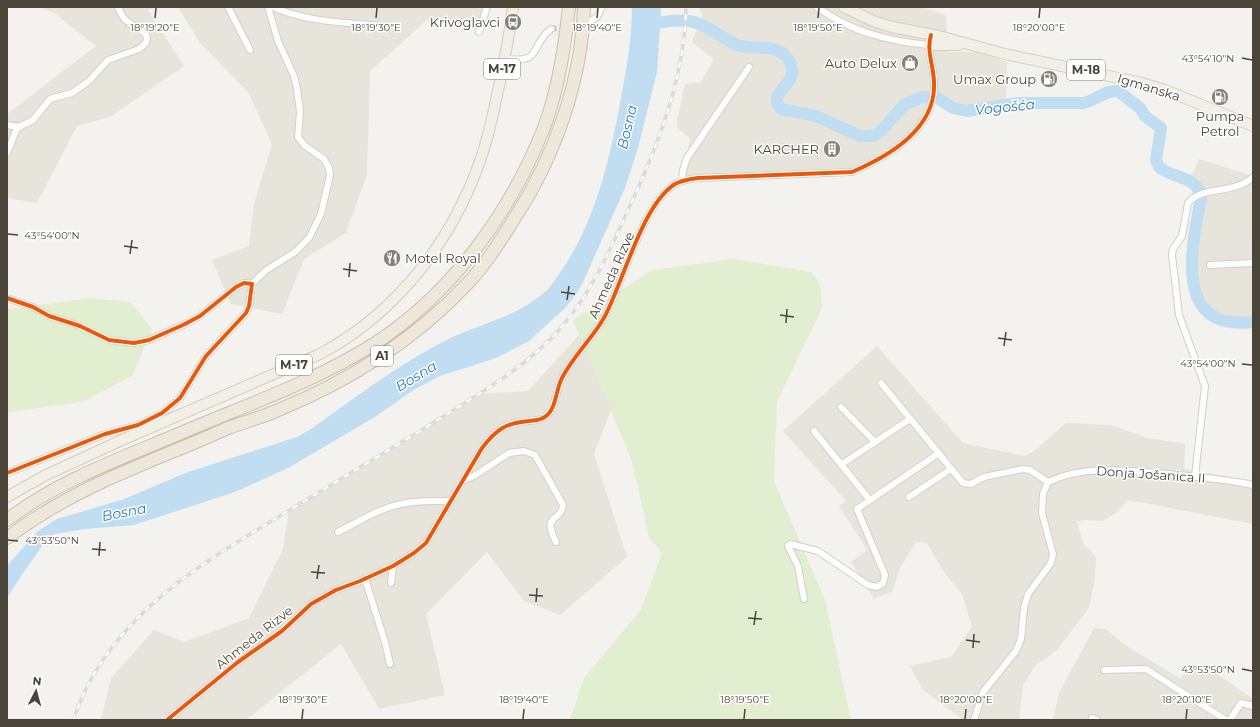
<svg xmlns="http://www.w3.org/2000/svg" width="1260" height="727" font-family="Montserrat,sans-serif">
<style>
.residential{fill:#e7e4dc}
.green{fill:#e1eecf}
.parking{fill:#e6e3df}
.water{fill:#c0ddf1}
.lines{fill:none;stroke-linecap:round;stroke-linejoin:round}
.river{stroke:#c0ddf1;stroke-width:12}
.street-tunnel{stroke:#d2cfca;stroke-width:6;stroke-dasharray:6 3;stroke-linecap:butt}
.street-casing{stroke:#d2d0cb;stroke-width:8}
.primary-casing{stroke:#d6cebb;stroke-width:12}
.highway-casing{stroke:#ccbfa9;stroke-width:14}
.street{stroke:#fdfdfc;stroke-width:6}
.primary{stroke:#f2efe6;stroke-width:10}
.highway{stroke:#ede8db;stroke-width:12}
.rail-casing{stroke:#dbdbda;stroke-width:3.5}
.rail{stroke:#fff;stroke-width:2;stroke-dasharray:6;stroke-linecap:butt}
.cycleway-casing{stroke:#fff;stroke-width:6}
.cycleway{stroke:#e8590c;stroke-width:4}
.ticks{fill:none;stroke:#4b4439;stroke-width:1.5}
.labels{text-anchor:middle;stroke-width:3;stroke-linejoin:round;paint-order:stroke}
.shield{fill:#fff;stroke:#817c74;stroke-width:1}
.shield-label{font-size:12px;font-weight:bold;fill:#4b4439}
.poi-label{font-size:13px;fill:#4b4439;stroke:#fff;text-anchor:end}
.street-label{font-size:13px;fill:#4b4439;stroke:#fff}
.water-label{font-size:14px;font-style:italic;fill:#2e7ab2;stroke:#fff}
.ticks-label{font-size:10px;text-anchor:middle;fill:#4b4439;stroke:#fff;stroke-width:3;stroke-linejoin:round;paint-order:stroke}
</style>
<rect width="100%" height="100%" fill="#f4f2ee"/>
<!-- residential -->
<path class="residential" d="M39,7h120l-11,3 36,56 -74,51 -33,9 -40,77 -30,-5v-84l89,-68 -42,-33z
M178,7h310l-5,21 -56,-8 -57,51 -3,103 -21,59 -42,26 -22,55 -51,-10 -19,-44 37,-14 5,-42 18,-60 -24,-52 -48,-49z
M699,7h223l24,8 2,37h30l29,10 -1,42 -39,7 -7,-1 -14,-7 -14,-1 -10,22 -32,28 -38,20 -170,9 8,-42 -14,-13 9,-42 16,-2 13,-23 -22,-17 10,-26z
M1199,159l54,17v146l-22,2 -11,-4 -9,-5 -16,-16 -7,-23 -1,-23 7,-52 -4,-21z
M588,325l45,28 -39,101 33,103 -67,58 -36,-14 -37,-49 -61,62 19,81 -66,14 -38,-65 -95,76h-145l10,-42 43,-48 30,12 65,-24 34,-69 6,-39 189,-116 50,-3z
M877,346l86,97 62,13 9,-5 32,-28 45,2 36,13 38,6 -1,25 69,12v43l-125,-24 -11,12 -14,9 -16,-1 -10,1 6,22 13,14 -1,21 -6,30 -32,42 -22,16 -12,19 -4,35h-56l-40,-30 -13,-24 41,-9 21,-30 -10,-33 -16,-19 -19,-32 -11,-1 -17,28 -6,21 -19,8 -23,-37 16,-12 -28,-44 7,-5 -63,-70z
M1094,628l12,1 19,16 56,34 7,-15 29,10 36,25v21h-200l6,-27z"/>
<!-- green -->
<path class="green" d="M734,259l77,13 9,11 2,25 -45,94 -3,79 51,119 26,120h-281l14,-42 57,-68 21,-57 -13,-16 -17,-76 -59,-141 80,-50z
M91,298l39,4 22,27 -20,47 -48,25 -77,12v-106l3,2z"/>
<!-- parking -->
<path class="parking" d="M1253,237v24l-43,3 -1,-24z"/>
<!-- water -->
<path class="water" d="M632,7h29v4l-4,61 -19,76 -13,40 -42,94 -7,12 -10,13 -37,34 -33,17 -56,18 -25,13 -40,28 -87,51 -53,24 -101,33 -50,4 -29,5 -10,8 -22,31 -16,25v-32l31,-35 19,-12 67,-20 64,-27 109,-35 14,-8c41,-29 81,-60 126,-84 37,-21 74,-24 108,-53 6,-5 10,-13 15,-19 35,-51 49,-110 60,-170 6,-31 12,-64 12,-96z"/>
<g class="lines">
<!-- river -->
<path class="river" d="M646,26c14,-4 28,-7 43,-5 17,2 33,18 49,24 17,6 39,-3 50,14 17,26 -24,31 -7,50l35,7 44,20h7l8,-1 7,-5 22,-25 18,-8h14l17,11 14,3 50,-8h67c12,-3 21,-13 34,-12l22,17 5,8 16,12 -5,32 3,7c14,12 41,9 42,32 -10,49 -28,133 52,123"/>
<!-- street-tunnel -->
<path class="street-tunnel" d="M551,29l33,-6"/>
<defs>
<path id="street" d="M228,7l22,43
M273,7c33,15 71,15 106,19
M817,7c34,25 71,34 112,38
M589,22l8,-5 5,-10
M479,32l8,-25
M504,59c41,4 24,-12 47,-30
M7,125l12,2 14,-7 17,-21 22,-6 17,-12 19,-21 31,-11 7,-6 1,-4 -1,-5c-14,-11 -21,-9 -28,-27
M7,153l11,-27
M682,181l1,-11 4,-12 62,-91
M1210,265l43,-2
M252,284l13,-13 30,-19 14,-14 12,-24 9,-39 -1,-7 -5,-9 -20,-14 -6,-8 2,-25 -3,-23 -3,-13 -16,-35 -10,-34
M7,298l26,9 16,9 31,10 29,14 25,3 15,-3 34,-15 17,-9 36,-29 8,-4 8,1 -3,22 -3,7 -40,43 -26,42 -18,15 -24,12 -33,9 -98,39
M881,383l82,100 8,1 13,-7 39,-8 7,1 18,12
M841,407l34,35
M814,431l55,68
M842,464l68,-45
M1195,476l10,-90 -26,-71 -7,-60 1,-6 9,-13 6,-33c14,-18 46,-8 65,-26
M464,480l10,-4 35,-23 15,-2 11,4 28,50c-2,18 -22,8 -7,37
M909,497l42,-28
M338,532c20,-10 40,-23 63,-28 16,-4 33,-3 50,-3
M365,579l20,63 5,22
M391,583l2,-17
M804,599l-6,-33 -10,-20 2,-2 28,7 50,34 9,2 6,-4 2,-8 -28,-66 82,-56
M1104,670l42,-1 80,51
M1092,718l5,2
M167,720l71,-58 44,-31 29,-27 25,-14 24,-9 33,-15 21,-13 12,-10 56,-95c14,-18 23,-25 47,-27 7,-1 11,0 17,-5 10,-7 10,-27 16,-38 12,-23 31,-40 43,-62 19,-36 37,-111 70,-132 7,-4 16,-5 23,-6l154,-6c37,-16 84,-43 82,-89 0,-17 -8,-31 -3,-48
M974,720l9,-28 33,-41 5,-12 3,-31 4,-14 23,-31 2,-9 -11,-41 1,-19 5,-12c39,-18 79,-11 120,-8 29,3 57,5 85,11
M1230,720l11,-17 12,3"/>
<path id="primary" d="M844,7l29,14 19,6 47,9 66,18 137,29 23,7 88,36
M929,45h30
M7,497l39,-22 76,-35 198,-86c77,-41 133,-114 161,-196 9,-25 13,-51 19,-76 5,-25 10,-50 13,-75"/>
<path id="highway" d="M7,520c52,-40 115,-62 174,-87 65,-28 133,-51 193,-89 77,-50 135,-129 169,-214 14,-35 22,-85 26,-123
M7,538c53,-40 106,-62 167,-87 18,-7 36,-15 54,-23 16,-6 32,-10 48,-17 71,-29 138,-70 191,-127 19,-20 34,-44 49,-68 39,-60 66,-137 68,-209"/>
</defs>
<!-- street casing -->
<use href="#street" class="street-casing"/>
<!-- primary casing -->
<use href="#primary" class="primary-casing"/>
<!-- highway casing -->
<use href="#highway" class="highway-casing"/>
<!-- street -->
<use href="#street" class="street"/>
<!-- primary -->
<use href="#primary" class="primary"/>
<!-- highway -->
<use href="#highway" class="highway"/>
<defs>
<path id="rail" d="M73,720c5,-12 9,-25 16,-37 43,-81 124,-126 199,-172 52,-32 105,-63 156,-95 41,-26 83,-50 115,-86 35,-40 53,-85 75,-133 27,-59 51,-125 52,-190"/>
</defs>
<!-- rail casing -->
<use href="#rail" class="rail-casing"/>
<!-- rail -->
<use href="#rail" class="rail"/>
<defs>
<path id="cycleway" d="M7,298l26,9 16,9 31,10 29,14 25,3 15,-3 34,-15 17,-9 36,-29 8,-4 8,1 -3,22 -3,7 -40,43 -26,42 -18,15 -24,12 -33,9 -98,39
M167,720l71,-58 44,-31 29,-27 25,-14 24,-9 33,-15 21,-13 12,-10 56,-95c14,-18 23,-25 47,-27 7,-1 11,0 17,-5 10,-7 10,-27 16,-38 12,-23 31,-40 43,-62 19,-36 37,-111 70,-132 7,-4 16,-5 23,-6l154,-6c37,-16 84,-43 82,-89 0,-17 -8,-31 -3,-48"/>
</defs>
<!-- cycleway casing -->
<use href="#cycleway" class="cycleway-casing"/>
<!-- cycleway -->
<use href="#cycleway" class="cycleway"/>
</g>
<!-- ticks -->
<path class="ticks" d="M155,18l1,-10M376,18l1,-10M597,18l1,-10M818,18l1,-10M1039,18l1,-10M1242,58l10,2M8,234l10,1M124,246l14,2M130,254l2,-14M343,269l14,2M349,277l1,-14M561,292l14,2M567,300l2,-14M780,315l14,2M786,323l1,-14M998,338l14,2M1004,346l2,-14M1242,364l10,1M8,540l10,1M92,549l14,1M99,556l1,-14M311,572l14,1M317,579l2,-14M529,595l14,1M536,602l1,-14M748,618l14,1M754,625l2,-14M966,640l14,2M973,648l1,-14M1242,669l10,2M302,719l1,-10M523,719l1,-10M744,719l1,-10M965,719l1,-10M1186,719l1,-10"/>
<!-- icons -->
<defs>
<symbol id="bus-disc" viewBox="-11 -11 22 22"><circle r="9.5" fill="#868178" stroke="#fff"/><path d="M-5-6H5V4H4V6H2V4H-2V6H-4V4H-5ZM-3.5-4V0h7V-4ZM-3.5 1.2v1.5H-2V1.2ZM2 1.2v1.5H3.5V1.2Z" fill="#fff"/></symbol>
<symbol id="shop-disc" viewBox="-11 -11 22 22"><circle r="9.5" fill="#868178" stroke="#fff"/><path d="M-5-2.5h2.3a2.7 3.5 0 0 1 5.4 0H5L5.5 6h-11ZM-1.5-2.5h3a1.5 2.3 0 0 0-3 0Z" fill="#fff"/></symbol>
<symbol id="fuel-disc" viewBox="-11 -11 22 22"><circle r="9.5" fill="#868178" stroke="#fff"/><path d="M-5.5-6h7V0h2V4h1.3V-2.5L3-4.5l.8-.8L6-3V5H2.5V1h-1V6h-7ZM-4.2-4.7v3.2H.2V-4.7Z" fill="#fff"/></symbol>
<symbol id="building-disc" viewBox="-11 -11 22 22"><circle r="9.5" fill="#868178" stroke="#fff"/><path d="M-4-6H4V6H1V3H-1V6H-4ZM-2.5-4.3h1.7v1.8h-1.7ZM.8-4.3h1.7v1.8H.8ZM-2.5-1h1.7V.8h-1.7ZM.8-1h1.7V.8H.8Z" fill="#fff"/></symbol>
<symbol id="restaurant-disc" viewBox="-11 -11 22 22"><circle r="9.5" fill="#868178" stroke="#fff"/><path d="M-5-6h1v4h1v-4h1v4h1v-4h1v5L-1.5 .5V6h-2V.5L-5-1ZM5-6V6H3V1.5H1.5Q1.5-4 5-6Z" fill="#fff"/></symbol>
</defs>
<g fill-rule="evenodd">
<use href="#bus-disc" x="503" y="12" width="20" height="20"/>
<use href="#shop-disc" x="900" y="53" width="20" height="20"/>
<use href="#fuel-disc" x="1039" y="69" width="20" height="20"/>
<use href="#fuel-disc" x="1210" y="87" width="20" height="20"/>
<use href="#building-disc" x="822" y="139" width="20" height="20"/>
<use href="#restaurant-disc" x="382" y="248" width="20" height="20"/>
</g>
<g class="labels">
<!-- shield labels -->
<g class="shield">
<rect x="484" y="59" width="36" height="20" rx="3"/>
<rect x="1067" y="60" width="38" height="20" rx="3"/>
<rect x="371" y="346" width="22" height="20" rx="3"/>
<rect x="276" y="355" width="36" height="20" rx="3"/>
</g>
<g class="shield-label">
<text x="502" y="73">M-17</text>
<text x="1086" y="74">M-18</text>
<text x="382" y="360">A1</text>
<text x="294" y="369">M-17</text>
</g>
<!-- poi labels -->
<g class="poi-label">
<text x="500" y="27">Krivoglavci</text>
<text x="897" y="68">Auto Delux</text>
<text x="1036" y="84">Umax Group</text>
<text x="1220" y="121" text-anchor="middle">Pumpa<tspan x="1220" dy="15">Petrol</tspan></text>
<text x="819" y="154">KARCHER</text>
<text x="405" y="263" text-anchor="start">Motel Royal</text>
</g>
<!-- street labels -->
<g class="street-label">
<text transform="translate(1149 87) rotate(17)" y="5">Igmanska</text>
<text transform="translate(611 275) rotate(-66)" y="5">Ahmeda Rizve</text>
<text transform="translate(1151 474) rotate(4)" y="5">Donja Jošanica II</text>
<text transform="translate(254 637) rotate(-38)" y="5">Ahmeda Rizve</text>
</g>
<!-- water labels -->
<g class="water-label">
<text transform="translate(1005 107) rotate(-6)" y="5">Vogošća</text>
<text transform="translate(627 127) rotate(-77)" y="5">Bosna</text>
<text transform="translate(416 376) rotate(-31)" y="5">Bosna</text>
<text transform="translate(124 512) rotate(-11)" y="5">Bosna</text>
</g>
</g>
<g class="ticks-label">
<text x="155" y="31">18°19'20"E</text>
<text x="376" y="31">18°19'30"E</text>
<text x="597" y="31">18°19'40"E</text>
<text x="818" y="31">18°19'50"E</text>
<text x="1039" y="31">18°20'00"E</text>
<text x="1208" y="62">43°54'10"N</text>
<text x="52" y="239">43°54'00"N</text>
<text x="1208" y="367">43°54'00"N</text>
<text x="52" y="544">43°53'50"N</text>
<text x="1208" y="673">43°53'50"N</text>
<text x="303" y="703">18°19'30"E</text>
<text x="524" y="703">18°19'40"E</text>
<text x="745" y="703">18°19'50"E</text>
<text x="966" y="703">18°20'00"E</text>
<text x="1187" y="703">18°20'10"E</text>
</g>
<!-- border -->
<rect width="1260" height="727" fill="none" stroke="#4b4439" stroke-width="16"/>
<!-- north arrow -->
<g transform="translate(36 691) rotate(6)" stroke="#ffffff" stroke-width="3" paint-order="stroke">
<path d="M0-3L7 15L0 10L-7 15Z" fill="#4b4439"/>
<text y="-6" font-size="11" font-weight="bold" text-anchor="middle" fill="#4b4439">N</text>
</g>
</svg>
